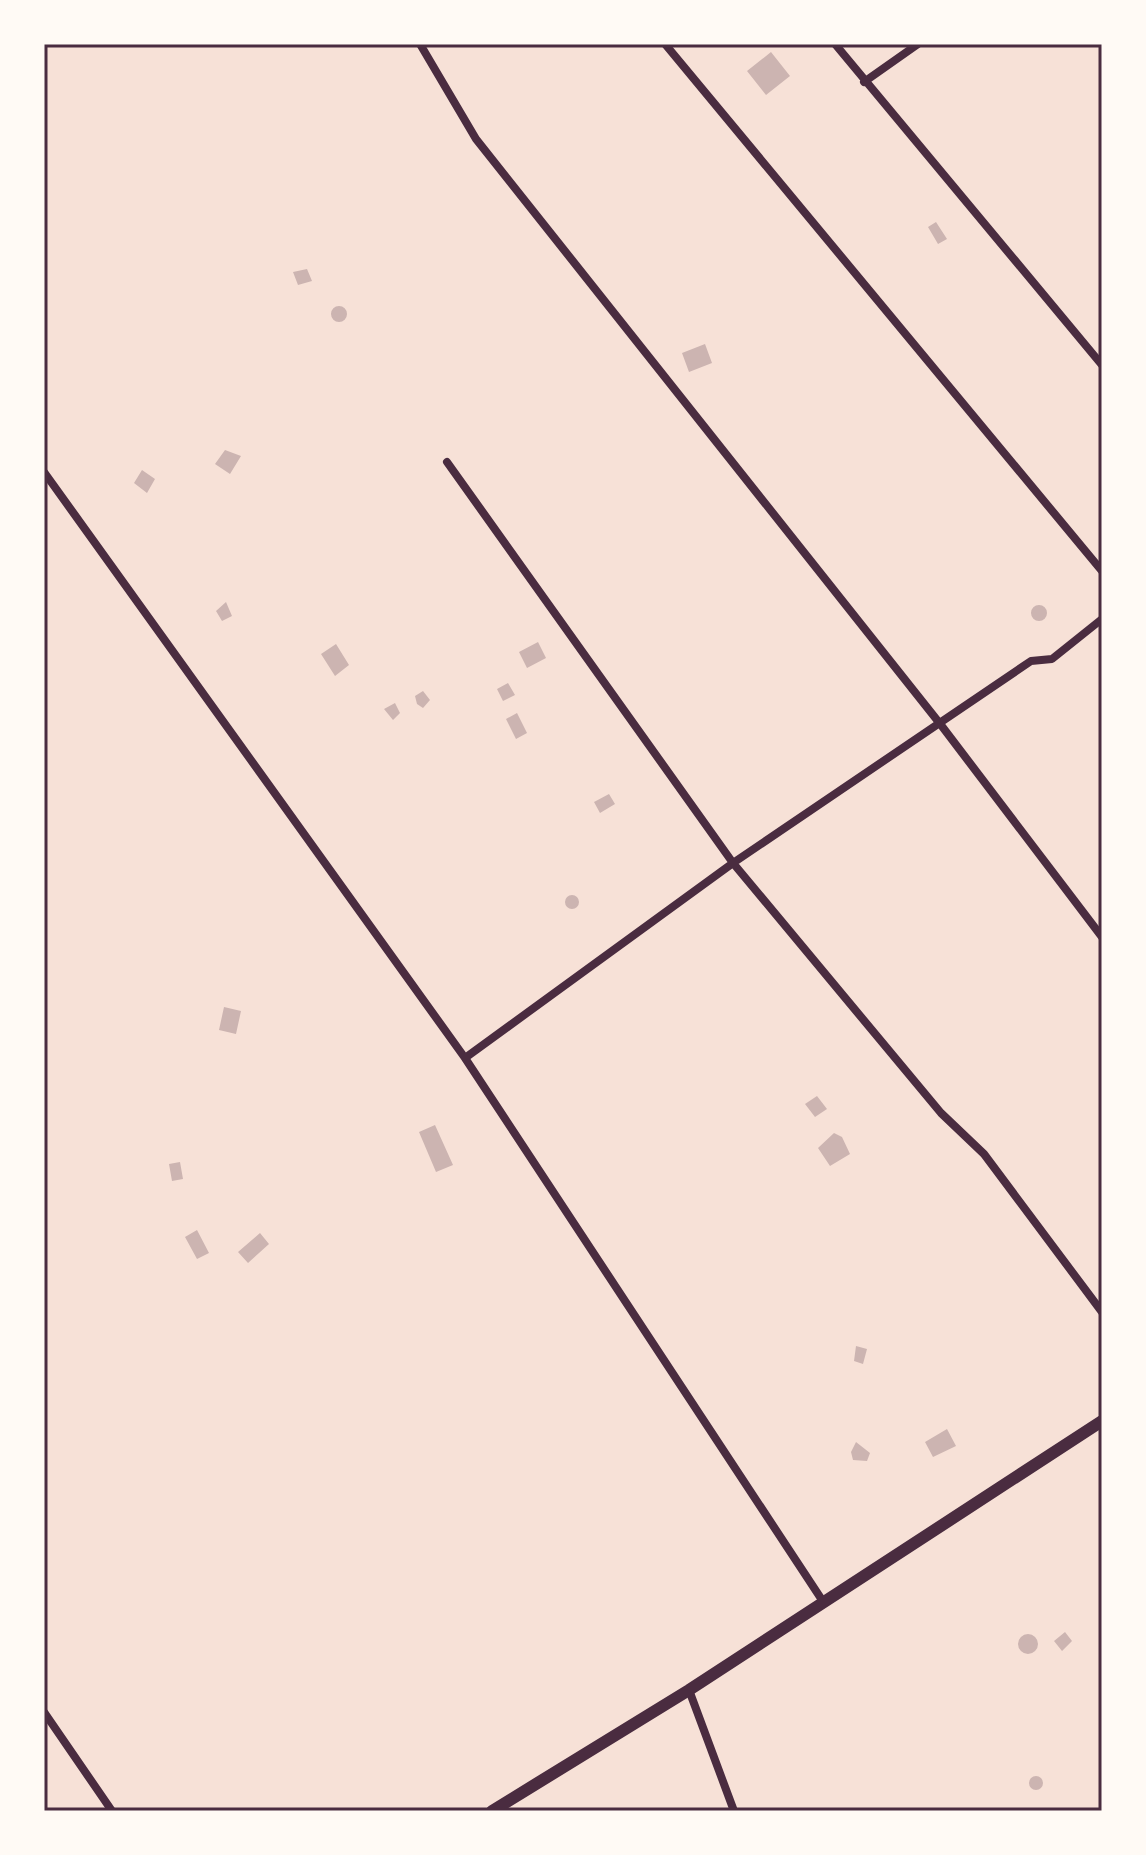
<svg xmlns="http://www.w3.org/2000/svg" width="1146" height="1855" font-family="Karla,sans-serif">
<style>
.building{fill:#ccb4b1}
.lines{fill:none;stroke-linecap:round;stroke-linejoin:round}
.minor{stroke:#4a2c40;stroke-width:8}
.primary{stroke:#4a2c40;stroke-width:12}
.neatline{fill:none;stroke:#4a2c40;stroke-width:3}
</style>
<rect width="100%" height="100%" fill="#f7e1d7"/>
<!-- building -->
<path class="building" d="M771,52l19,24 -24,19 -19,-24z
M936,222l11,17 -9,5 -10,-17z
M307,269l5,12 -14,4 -5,-13z
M331 314a8 8 0 1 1 16 0a8 8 0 1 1-16 0Z
M705,344l7,19 -23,9 -7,-19z
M225,450l16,6 -11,18 -15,-10z
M142,470l13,9 -8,14 -13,-10z
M226,602l6,14 -10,5 -6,-10z
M1031 613a8 8 0 1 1 16 0a8 8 0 1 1-16 0Z
M538,642l8,16 -19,10 -8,-16z
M336,644l13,21 -14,11 -14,-22z
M508,683l7,12 -12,6 -6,-12z
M423,691l7,9 -7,8 -6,-4 -2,-8z
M395,703l5,10 -7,7 -9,-11z
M517,713l10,20 -11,6 -10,-20z
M609,794l6,10 -15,9 -6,-11z
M565 902a7 7 0 1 1 14 0a7 7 0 1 1-14 0Z
M224,1007l17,4 -5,23 -17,-4z
M817,1096l10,13 -12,8 -10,-13z
M435,1125l18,40 -17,7 -17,-40z
M834,1133l8,4 8,17 -20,12 -12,-18z
M180,1162l3,17 -11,2 -3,-17z
M197,1230l12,23 -12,6 -12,-22z
M260,1233l9,11 -21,19 -10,-11z
M856,1346l11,3 -4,15 -9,-3z
M947,1429l9,17 -23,11 -8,-15z
M856,1442l14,11 -3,8 -14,-1 -2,-8z
M1065,1632l7,9 -10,10 -8,-10z
M1018 1644a10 10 0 1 1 20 0a10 10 0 1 1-20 0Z
M1029 1783a7 7 0 1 1 14 0a7 7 0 1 1-14 0Z"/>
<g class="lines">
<!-- minor -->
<path class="minor" d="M420,44l56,95 465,586 161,212
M665,44l437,527
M835,44l267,321
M864,82l54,-38
M447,462l286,401 208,250 43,41 118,158
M44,472l421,586 359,545
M465,1058l268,-195 298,-202 21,-2 50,-40
M689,1690l45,121
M44,1712l68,99"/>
<!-- primary -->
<path class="primary" d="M492,1811l197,-121 413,-269"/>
</g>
<!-- border -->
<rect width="1146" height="1855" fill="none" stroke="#fffaf5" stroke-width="92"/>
<rect x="46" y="46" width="1054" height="1763" class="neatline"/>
</svg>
